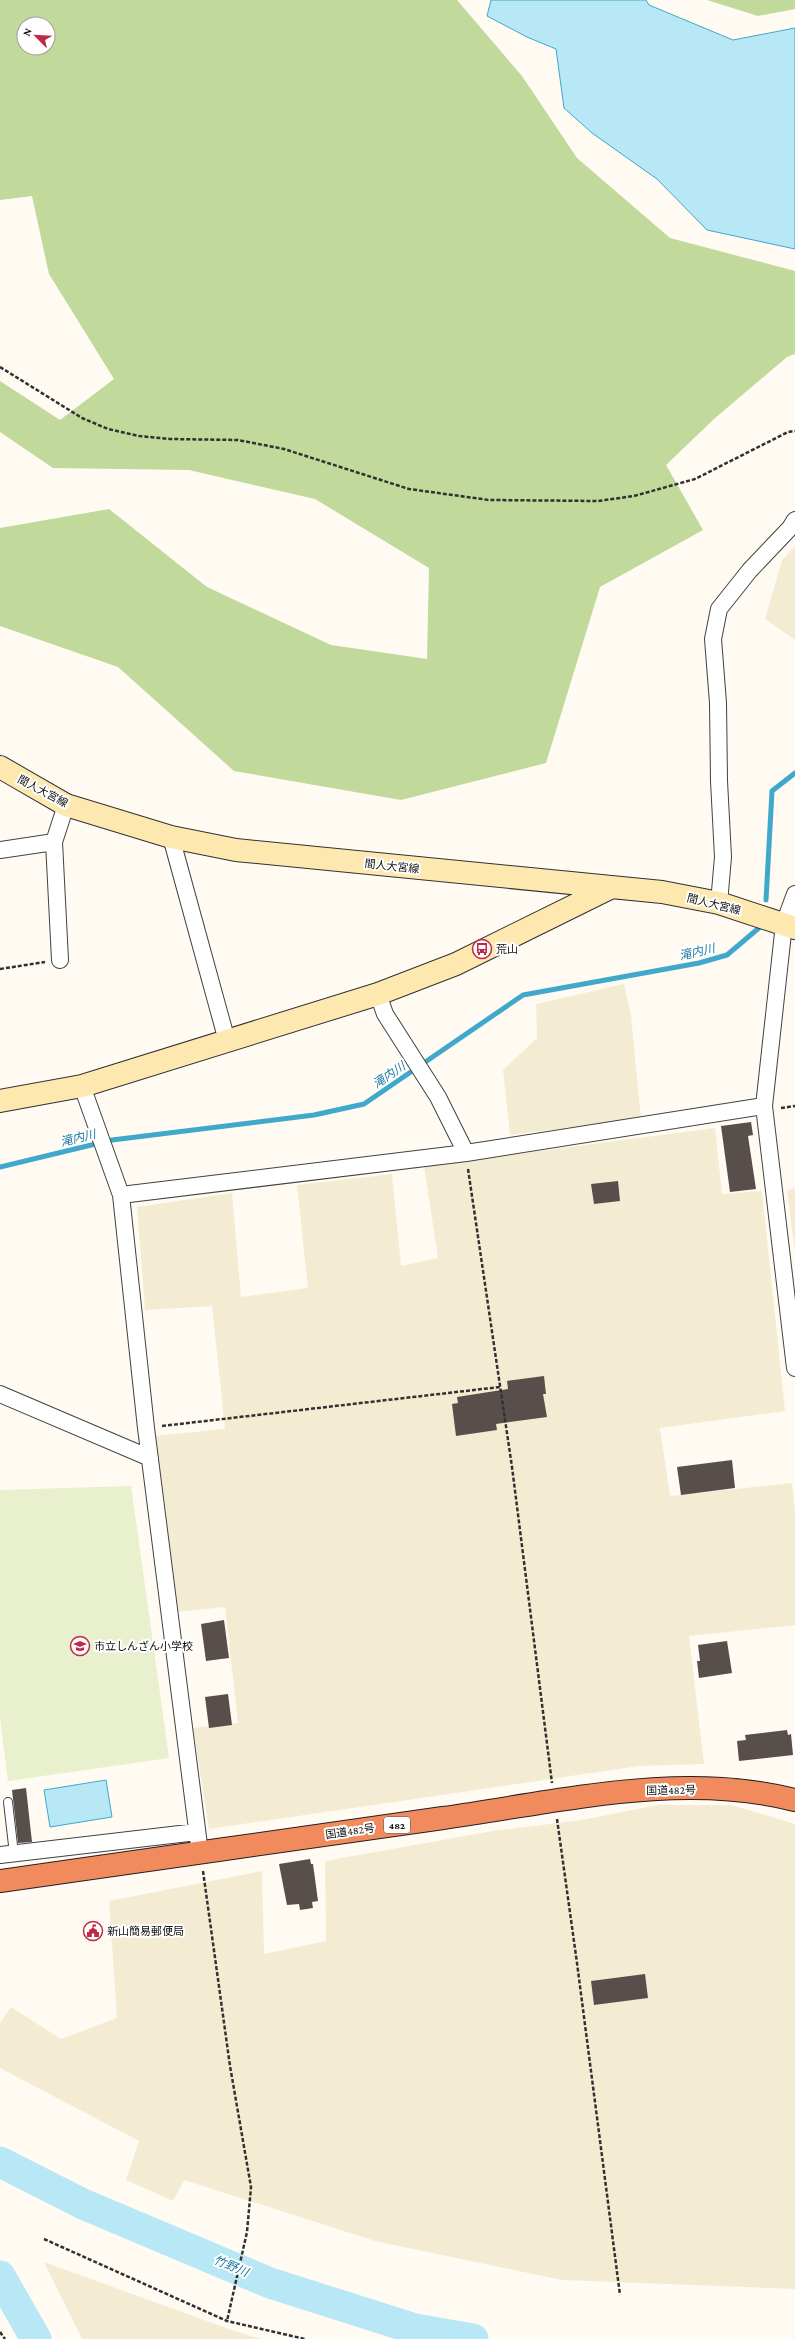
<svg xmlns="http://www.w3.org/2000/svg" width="795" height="2339" font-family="'Crimson Pro','Noto Sans JP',serif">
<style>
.farmland{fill:#f4ecd2}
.forest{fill:#c1d99b;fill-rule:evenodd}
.pitch{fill:#e9f0cd}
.water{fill:#b8e7f5;stroke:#40a8cb}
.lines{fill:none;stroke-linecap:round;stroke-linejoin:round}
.stream{stroke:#40a8cb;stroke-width:5}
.river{stroke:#b8e7f5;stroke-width:31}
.building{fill:#584f4c}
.lane-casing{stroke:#424242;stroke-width:10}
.street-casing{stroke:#424242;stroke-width:18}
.secondary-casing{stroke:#313131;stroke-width:24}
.highway-casing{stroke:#202020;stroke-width:24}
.path{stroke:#313131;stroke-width:2.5;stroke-dasharray:4 2;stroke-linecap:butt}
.lane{stroke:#fff;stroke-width:8}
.street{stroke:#fff;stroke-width:16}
.secondary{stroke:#fde8af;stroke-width:22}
.highway{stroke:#f18b5e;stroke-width:22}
.labels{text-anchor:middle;stroke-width:4;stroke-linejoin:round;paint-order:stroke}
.shield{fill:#fff;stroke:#575757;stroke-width:1}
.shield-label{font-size:10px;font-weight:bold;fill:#0f0f0f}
.street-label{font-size:11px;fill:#0f0f0f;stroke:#fff}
.poi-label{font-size:11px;fill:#0f0f0f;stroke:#fff;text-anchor:start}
.water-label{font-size:12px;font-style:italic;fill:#1a799f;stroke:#fff}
</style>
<rect width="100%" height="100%" fill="#fffaf2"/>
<!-- farmland -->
<path class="farmland" d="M795,547v93l-30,-21 17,-59z
M624,984l7,32 10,102 -131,17 -7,-65 34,-32 -1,-34z
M715,1128l7,66 40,-3 23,220 -125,17 10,68 122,-13 3,31v111l-106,11 15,128 -65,2 -430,63 -16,-101 45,-5 -13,-116 -49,5 -23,-176 72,-7 -13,-123 -67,4 -8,-103 95,-14 9,104 67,-9 -11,-103 95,-11 9,92 37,-8 -14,-92z
M795,1188v65l-8,-63z
M657,1805h75l63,19v465l-233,-9 -187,-39 -191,-61 -11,21 -47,-21 13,-39 -139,-73v-45l11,-16 50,32 56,-21 -8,-117 153,-30 2,83 62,-13 -1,-80 168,-30 89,-11z
M44,2262l185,67 32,10h-179z"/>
<!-- forest -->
<path class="forest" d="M0,0h457l65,76 55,82 93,80 125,33v83l-8,3 -73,62 -48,46 37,65 -103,57 -54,176 -145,37 -167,-29 -116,-104 -118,-41v-98l109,-19 98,78 124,58 96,14 2,-91 -114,-69 -126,-29 -136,-2 -53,-36v-51l60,39 54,-41 -65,-105 -17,-78 -32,4zM24,24h24v24h-24z
M707,0h88v9l-37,7z"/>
<!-- pitch -->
<path class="pitch" d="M131,1486l38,272 -161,23 -8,-63v-228z"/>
<!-- water -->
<path class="water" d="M491,0h155l3,5 84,35 62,-12v221l-88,-19 -50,-51 -65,-46 -28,-25 -8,-59 -29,-12 -40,-21z
M106,1780l6,37 -62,10 -6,-37z"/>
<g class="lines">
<!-- stream -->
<path class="stream" d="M766,900l6,-109 23,-18
M0,1167l112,-27 202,-25 50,-11 159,-109 176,-32 28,-8 33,-28"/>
<!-- river -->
<path class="river" d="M0,2162l83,42 187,79 145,46 58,10
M0,2276l36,63"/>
</g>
<!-- building -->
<path class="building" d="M751,1122l2,13 -5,1 8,53 -26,3 -9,-66z
M618,1181l2,20 -26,3 -3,-20z
M544,1376l2,18h-3l4,23 -51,7 1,6 -41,6 -4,-32 6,-1 -1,-6 51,-8 -1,-8z
M732,1460l3,28 -54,7 -4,-28z
M224,1620l5,38 -23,3 -5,-37z
M727,1641l5,32 -33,5 -2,-17h3l-2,-16z
M228,1694l4,31 -23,3 -4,-31z
M787,1730l1,5 3,-1 2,21 -54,6 -2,-20 9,-1 -1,-5z
M26,1788l6,54 -14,1 -6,-53z
M310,1859l1,5h2l5,37 -6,1 1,6 -13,2 -1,-6 -12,1 -8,-41z
M645,1974l3,24 -54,7 -3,-24z"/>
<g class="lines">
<defs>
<path id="lane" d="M8,1802l6,52"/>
<path id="street" d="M171,837l56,204
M0,850l54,-8
M719,903l4,-46 -4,-76 -1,-78 -5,-64 6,-30 31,-39 40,-42 5,-8
M60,960l-6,-118 12,-37
M378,994l7,20 53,83 28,56
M82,1086l39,109
M764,1106l31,262
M0,1394l150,64
M200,1853l-54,-425 -25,-233 345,-42 298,-47 20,-182 11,-30
M0,1855l197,-23"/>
<path id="secondary" d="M0,767l66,38 105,32 65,13 426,42 57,11 76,25
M0,1101l82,-15 296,-92 78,-30 154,-76"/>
<path id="highway" d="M0,1881c148,-21 295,-42 443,-63 115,-16 237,-47 352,-18"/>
</defs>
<!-- lane casing -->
<use href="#lane" class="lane-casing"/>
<!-- street casing -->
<use href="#street" class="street-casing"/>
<!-- secondary casing -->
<use href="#secondary" class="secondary-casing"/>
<!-- highway casing -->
<use href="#highway" class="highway-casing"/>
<!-- path -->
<path class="path" d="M0,367l82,51 26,11 31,7 31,3 68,1 46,9 125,40 80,11 109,1 36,-5 61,-17 93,-47 7,-1
M0,969l45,-7
M781,1108l14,-2
M468,1169l44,298 40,316
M162,1426l338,-39
M557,1819l20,144 43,332
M203,1871l27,195 21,121 -4,45 -20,89
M44,2239l183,82 78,18
M0,2332l5,7"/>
<!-- lane -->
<use href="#lane" class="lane"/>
<!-- street -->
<use href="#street" class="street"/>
<!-- secondary -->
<use href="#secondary" class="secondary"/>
<!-- highway -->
<use href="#highway" class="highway"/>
</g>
<!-- icons -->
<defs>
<symbol id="bus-ring" viewBox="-11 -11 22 22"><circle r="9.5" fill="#fff" stroke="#bd2947" stroke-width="1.5"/><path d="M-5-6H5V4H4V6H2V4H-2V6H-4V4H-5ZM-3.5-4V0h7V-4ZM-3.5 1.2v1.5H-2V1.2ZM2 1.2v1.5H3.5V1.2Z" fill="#bd2947"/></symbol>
<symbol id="school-ring" viewBox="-11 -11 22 22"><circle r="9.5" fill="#fff" stroke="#bd2947" stroke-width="1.5"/><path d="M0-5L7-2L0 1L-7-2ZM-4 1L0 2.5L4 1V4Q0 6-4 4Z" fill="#bd2947"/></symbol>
<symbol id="civic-ring" viewBox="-11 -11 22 22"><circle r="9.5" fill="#fff" stroke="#bd2947" stroke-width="1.5"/><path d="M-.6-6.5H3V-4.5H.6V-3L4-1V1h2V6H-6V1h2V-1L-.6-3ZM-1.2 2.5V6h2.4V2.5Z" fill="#bd2947"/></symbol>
</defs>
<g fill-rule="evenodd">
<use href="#bus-ring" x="471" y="938" width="22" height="22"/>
<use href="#school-ring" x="69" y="1635" width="22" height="22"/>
<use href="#civic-ring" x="82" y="1920" width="22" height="22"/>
</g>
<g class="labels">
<!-- shield labels -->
<rect class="shield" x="384" y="1817" width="26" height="16" rx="3"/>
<g class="shield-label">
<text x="397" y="1829">482</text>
</g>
<!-- street labels -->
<g class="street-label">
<text transform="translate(43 791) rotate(28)" y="4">間人大宮線</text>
<text transform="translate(392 866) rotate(6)" y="4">間人大宮線</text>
<text transform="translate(714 904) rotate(14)" y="4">間人大宮線</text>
<text transform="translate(671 1790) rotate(-1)" y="4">国道482号</text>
<text transform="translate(350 1831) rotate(-8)" y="4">国道482号</text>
</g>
<!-- poi labels -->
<g class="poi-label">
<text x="496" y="953">荒山</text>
<text x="94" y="1650">市立しんざん小学校</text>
<text x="107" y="1935">新山簡易郵便局</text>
</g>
<!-- water labels -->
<g class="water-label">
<text transform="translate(697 952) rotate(-13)" y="4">滝内川</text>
<text transform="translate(389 1075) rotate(-34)" y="4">滝内川</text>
<text transform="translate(78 1138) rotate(-14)" y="4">滝内川</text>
<text transform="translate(231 2266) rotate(23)" y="4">竹野川</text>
</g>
</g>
<!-- north arrow -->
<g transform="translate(36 36) rotate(294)"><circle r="19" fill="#ffffff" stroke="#9f9f9f"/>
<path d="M0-3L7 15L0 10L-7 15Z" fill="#bd2947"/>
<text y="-6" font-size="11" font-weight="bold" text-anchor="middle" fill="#0f0f0f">N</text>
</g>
</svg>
